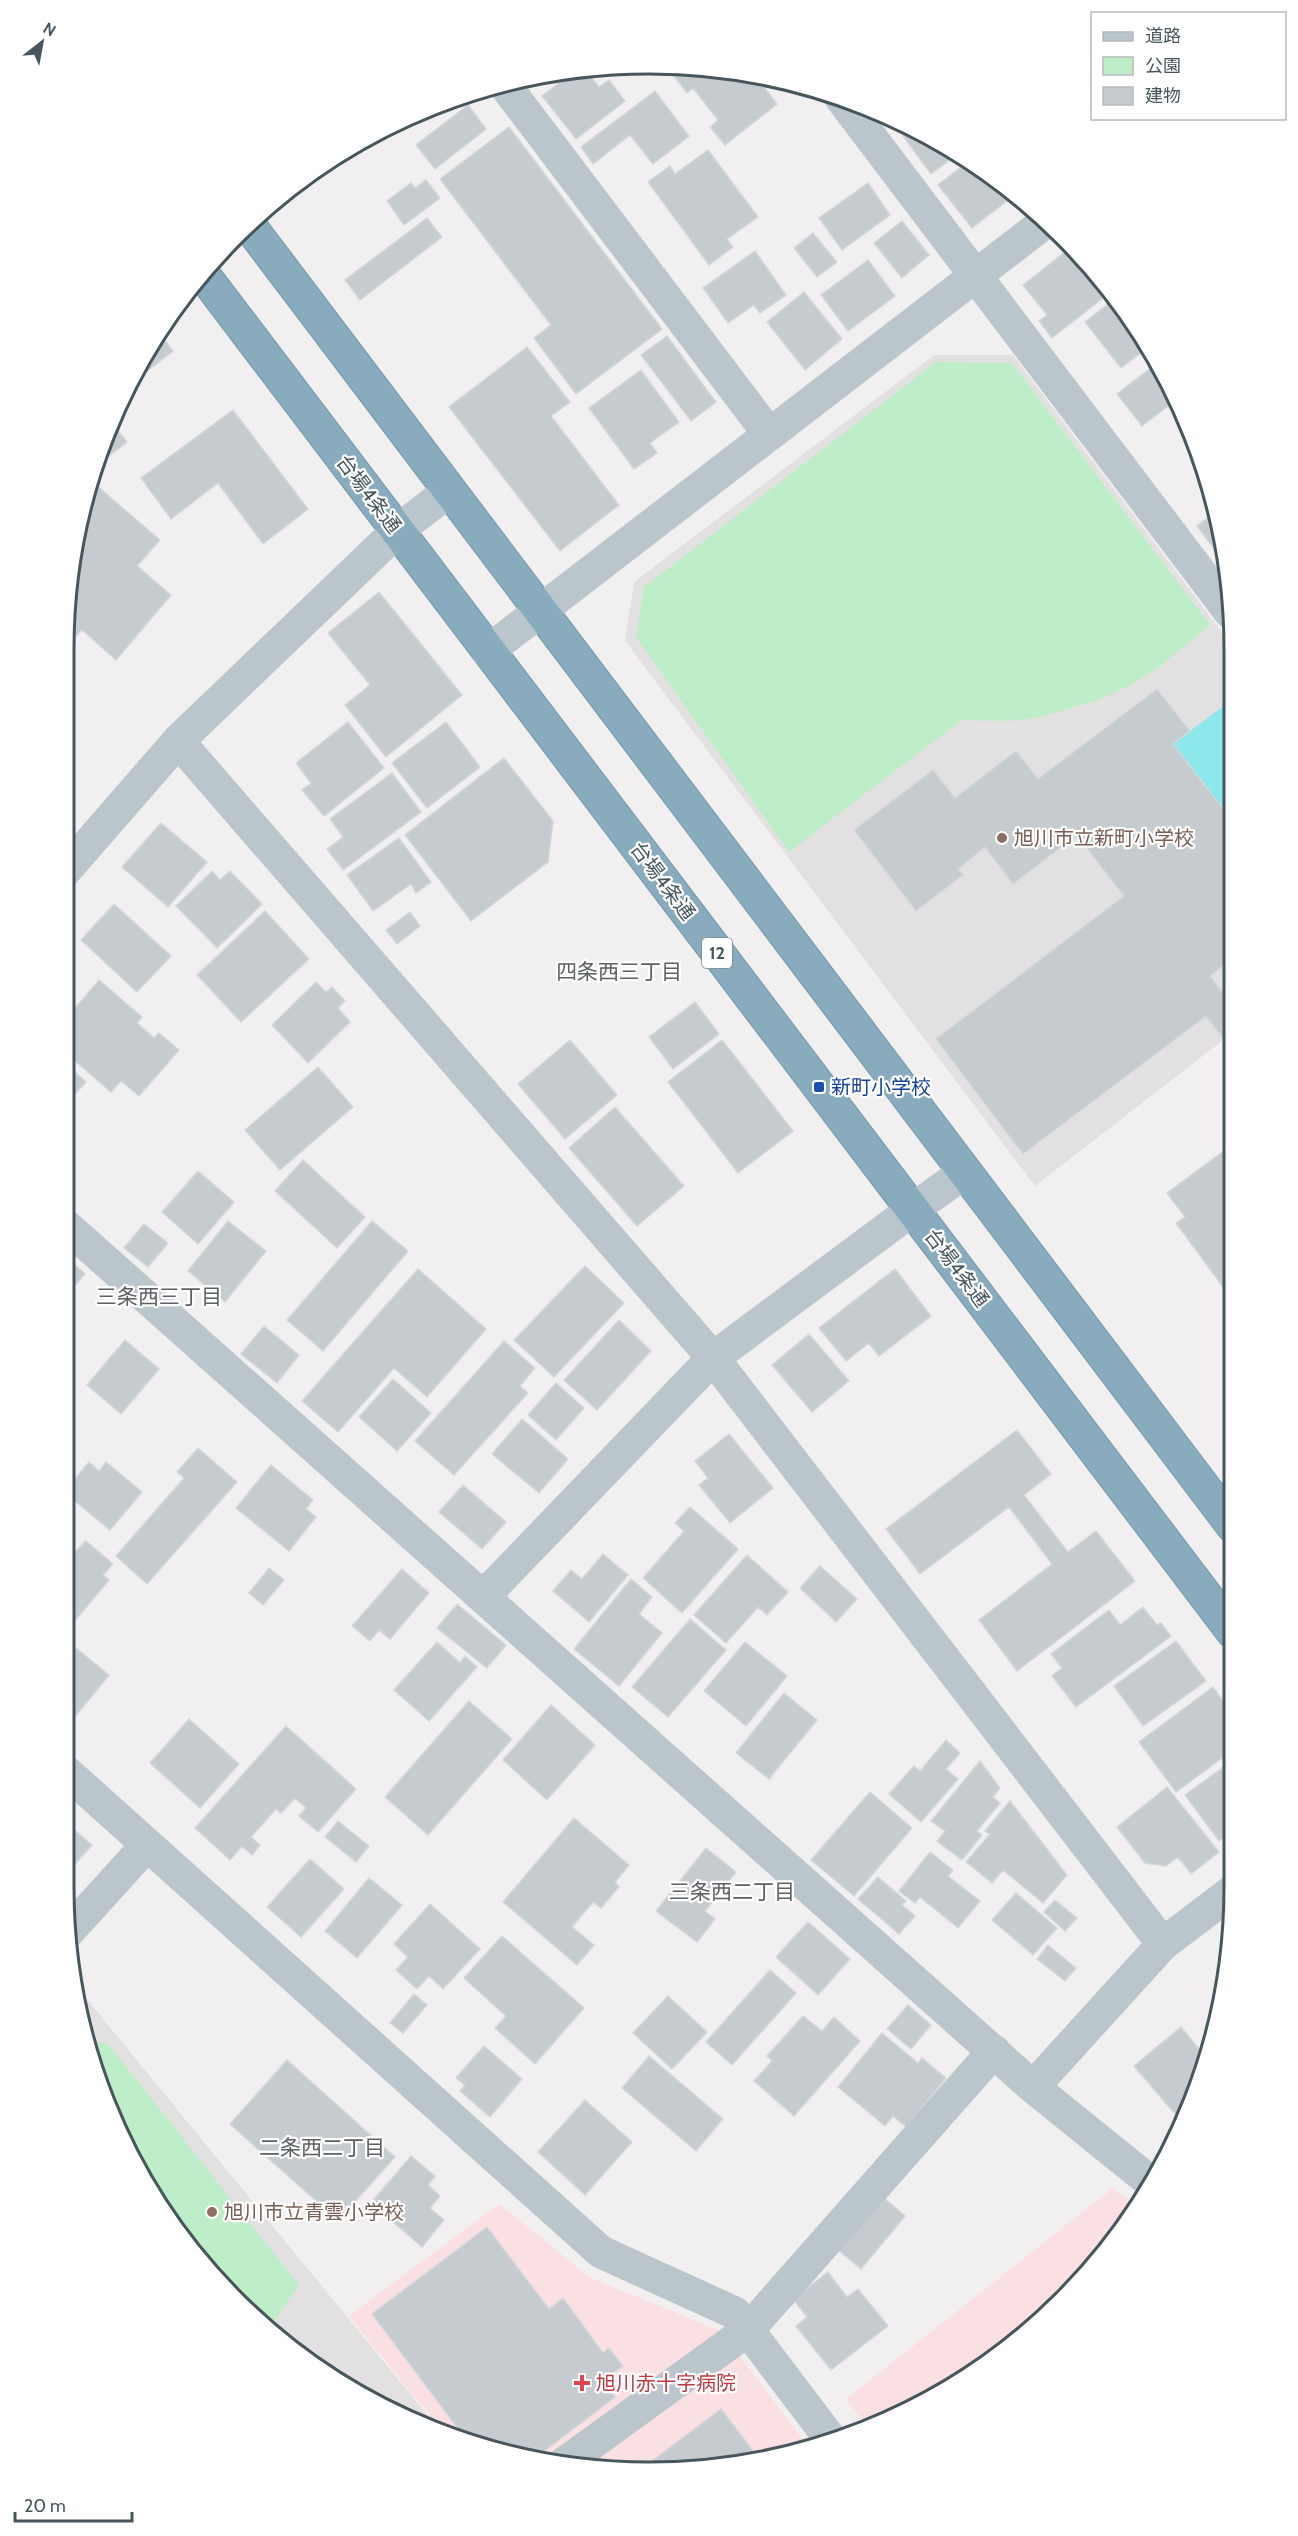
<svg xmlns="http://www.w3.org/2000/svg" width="1298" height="2536" font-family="Cabin,'Noto Sans JP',sans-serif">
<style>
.education{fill:#e3e0e1}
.medical{fill:#fbe0e3}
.green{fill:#beeec8}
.water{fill:#8ce8eb}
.building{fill:#c6cbcf;stroke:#d3d7db;stroke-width:1.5}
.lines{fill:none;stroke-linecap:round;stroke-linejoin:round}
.highway-casing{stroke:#7397a9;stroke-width:35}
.minor{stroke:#bbc6cc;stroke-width:33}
.highway{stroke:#88acbd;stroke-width:33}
.education-dot{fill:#8d6e63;stroke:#fff;stroke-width:2}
.transit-dot{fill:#1a4fb4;stroke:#fff;stroke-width:2}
.health-dot{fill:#e0444e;stroke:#fff;stroke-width:2}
.labels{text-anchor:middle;stroke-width:4.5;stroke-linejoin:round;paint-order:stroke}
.shield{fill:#fff;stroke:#7e898d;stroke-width:1.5}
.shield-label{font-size:18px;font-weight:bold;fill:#47565c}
.street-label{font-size:20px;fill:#47565c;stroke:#fff}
.education-label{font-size:20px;fill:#785e54;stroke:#fff;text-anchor:start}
.transit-label{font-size:20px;fill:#164399;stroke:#fff;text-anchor:start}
.health-label{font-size:20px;fill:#be3a42;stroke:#fff;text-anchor:start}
.neighbourhood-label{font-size:21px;fill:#5c6164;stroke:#fff}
.rim{fill:none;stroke:#47565c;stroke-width:3}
</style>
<rect width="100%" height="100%" fill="#f2eff0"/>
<!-- education -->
<path class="education" d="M934,355h79l217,288 1,391 -196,152 -410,-545 9,-59z
M72,1981l371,453 -19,-6 -100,-54 -62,-47 -78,-83 -43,-64 -47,-104 -20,-75z"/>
<!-- medical -->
<path class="medical" d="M1113,2188l26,20 -75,93 -59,51 -97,61 -40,15 -22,-29z
M499,2204l92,74 130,53 89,118 -85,19 -114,4 -77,-10 -89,-27 -96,-119z"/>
<!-- green -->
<path class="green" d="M936,362l76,1 198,262 -52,43 -31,19 -32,14 -59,17 -28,3 -46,-1 -173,132 -153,-215 8,-50z
M84,2037l25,8 190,240 -32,46 -83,-87 -43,-64 -47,-104z"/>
<!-- water -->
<path class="water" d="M1230,701l1,118 -58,-75z"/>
<!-- building -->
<path class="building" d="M687,64l68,11 22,29 -52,41 -15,-18 8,-7 -25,-32 -6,5 -14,-18z
M579,68h5l15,19 10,-7 16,21 -49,38 -34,-43z
M655,91l34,45 -36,28 -23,-29 -37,29 -12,-17z
M468,105l18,24 -51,40 -19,-24z
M895,118l13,5 50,31 -27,20 -39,-53z
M509,127l153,202 -86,65 -42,-56 17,-13 -111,-146z
M708,150l50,67 -31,22 6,8 -24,18 -61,-83 22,-16 5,8z
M969,161l37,23 10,10 -44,34 -34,-43z
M426,180l14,18 -36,27 -17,-24 24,-18 4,5z
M868,183l22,32 -48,35 -23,-32z
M427,218l15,19 -82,63 -15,-20z
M902,221l27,34 -27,23 -28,-35z
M813,233l24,29 -20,15 -23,-29z
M1070,248l42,43 -60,47 -13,-17 8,-6 -24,-30z
M755,251l31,44 -26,18 -6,-8 -26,18 -25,-35z
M868,260l27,36 -47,35 -27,-36z
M804,292l38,47 -37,31 -38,-48z
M1117,297l29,52 -25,19 -36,-46z
M159,333l14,18 -49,38z
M667,336l49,66 -25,19 -50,-66z
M527,347l43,55 -19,14 68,89 -59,46 -111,-144z
M1156,364l20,36 -34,26 -25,-32z
M641,370l38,52 -29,21 7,10 -23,16 -45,-61z
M233,410l75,99 -45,35 -45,-61 -47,36 -30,-41z
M111,422l16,20 -23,18 -5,-4z
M90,480l70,60 -23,26 34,29 -55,65 -34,-30 -6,6 -5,-5 -7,8v-28l19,-113z
M1214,513l15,56 -32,-43z
M379,592l83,103 -76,62 -41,-52 25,-20 -42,-52z
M1157,689l33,42 -17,13 58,75v140l-21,17 21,27v27l-9,7 -16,-21 -183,138 -87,-115 188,-143 -47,-61 -64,49 -28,-37 -27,22 5,6 -47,36 -62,-81 79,-60 22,28 61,-47 22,28z
M348,722l36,46 -60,48 -22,-26 9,-7 -15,-20z
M446,722l34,45 -53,41 -35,-45z
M504,758l49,63 -5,41 -77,59 -66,-86z
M392,773l29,39 -78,58 -16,-21 16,-12 -13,-18z
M161,823l46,39 -39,45 -46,-40z
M399,838l32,44 -15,11 -5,-9 -38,27 -26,-36z
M212,871l8,9 10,-9 32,33 -45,44 -41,-42z
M114,904l57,52 -34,36 -56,-52z
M265,911l44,48 -68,63 -44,-47z
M410,912l10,14 -23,18 -11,-14z
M99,980l43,37 -5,6 17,15 5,-5 20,17 -40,46 -18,-15 -10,11 -44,-38 7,-7 -10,-9v-17z
M316,982l10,10 6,-5 13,14 -7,7 12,14 -42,41 -36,-38z
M695,1002l24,32 -46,35 -24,-32z
M570,1040l47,55 -52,44 -47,-55z
M722,1040l71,91 -55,42 -70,-91z
M64,1062l22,20 -22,24z
M318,1067l35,40 -73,63 -35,-40z
M615,1107l69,79 -47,40 -68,-78z
M1232,1145v154l-56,-76 9,-6 -18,-24z
M303,1160l62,57 -28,31 -62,-57z
M198,1171l36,31 -36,42 -36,-32z
M228,1221l38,30 -41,51 -37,-31z
M372,1221l36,30 -85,100 -36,-31z
M144,1224l24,19 -20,24 -24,-19z
M64,1255l21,19 -21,24z
M585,1266l39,37 -70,74 -40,-37z
M418,1269l68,60 -59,68 -33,-29 -56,64 -36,-31z
M895,1269l36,47 -52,40 -10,-13 -23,18 -27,-33z
M619,1320l32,31 -54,59 -33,-30z
M264,1326l35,29 -22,28 -36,-29z
M809,1334l40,47 -37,31 -40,-47z
M125,1340l34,29 -38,45 -34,-29z
M504,1341l31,27 -15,18 8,7 -74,82 -39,-34z
M393,1379l38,34 -34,38 -38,-34z
M556,1383l28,25 -28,32 -28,-25z
M522,1419l46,40 -29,34 -47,-39z
M1017,1430l34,44 -27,21 44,57 28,-21 39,50 -118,90 -38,-51 73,-56 -43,-57 -89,67 -34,-45z
M729,1434l44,54 -43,35 -31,-38 9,-7 -13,-17z
M198,1448l39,34 -90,102 -31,-28 68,-78 -7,-6z
M89,1462l10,9 7,-9 36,30 -32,38 -46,-38z
M271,1465l42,35 -7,9 10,8 -27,34 -53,-43z
M463,1485l43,37 -24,27 -43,-37z
M690,1507l48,42 -56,64 -39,-35 41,-47 -9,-8z
M86,1541l27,23 -10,11 6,5 -46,55v-85l5,-6 8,7z
M603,1554l25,21 -39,47 -36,-31 18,-21 11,9z
M747,1555l41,37 -21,23 -9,-8 -32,36 -32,-28z
M820,1566l37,33 -21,23 -36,-34z
M269,1568l15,12 -21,25 -14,-12z
M402,1569l27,24 -39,46 -11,-9 -9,11 -18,-15z
M631,1579l21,18 -13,17 23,19 -43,53 -45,-37z
M457,1604l49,41 -19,23 -50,-40z
M1143,1607l14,18 4,-2 10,13 -95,71 -24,-31 10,-8 -11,-14 58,-44 11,15z
M690,1619l36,31 -58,67 -36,-30z
M1176,1641l30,40 -63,45 -29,-40z
M437,1642l23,21 5,-7 12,11 -48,54 -35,-31z
M745,1642l42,34 -41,50 -42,-35z
M76,1648l33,27 -40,49 -6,-5v-55z
M1213,1687l20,28v35l-57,42 -37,-50z
M784,1693l33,27 -48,59 -33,-26z
M469,1701l43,38 -84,96 -43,-38z
M551,1705l44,40 -48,55 -44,-40z
M189,1719l50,45 -39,44 -50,-45z
M286,1726l70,63 -38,43 -19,-16 7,-8 -11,-10 -14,15 -5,-4 -25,28 9,8 -8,10 -10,-9 -12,14 -35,-32z
M946,1740l14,13 -14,16 12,10 -37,43 -32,-28 25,-28 6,5z
M1233,1760v70l-14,11 -34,-46z
M980,1761l20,27 -7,9 7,6 -23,28 5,4 -20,25 -25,-19 8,-10 -14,-10z
M1167,1787l52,65 -28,22 -13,-17 -12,9 -21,-3 -28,-36z
M870,1792l42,36 -58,68 -43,-36z
M1010,1801l57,74 -24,28 -40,-33 -11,13 -26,-21 24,-28 -5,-3z
M574,1818l55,47 -14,17 4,5 -18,21 -8,-6 -21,25 22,18 -17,20 -74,-63z
M63,1820l29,25 -29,33z
M338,1821l31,25 -13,16 -31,-25z
M706,1848l30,24 -31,39 10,8 -18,23 -41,-31z
M930,1852l23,18 -5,6 32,25 -22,27 -38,-31 -5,6 -16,-12z
M310,1859l34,30 -43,48 -34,-30z
M878,1877l28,24 -4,4 13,11 -16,18 -41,-35z
M369,1878l33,27 -45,53 -32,-27z
M1016,1893l41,35 -24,27 -41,-35z
M1055,1900l22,18 -12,13 -21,-19z
M430,1904l50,45 -37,40 -14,-13 -12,13 -21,-19 12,-13 -14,-13z
M808,1922l42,37 -32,36 -42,-38z
M502,1936l82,72 -49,56 -40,-36 11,-12 -42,-38z
M1048,1945l28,23 -11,13 -28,-22z
M770,1970l26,23 -64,72 -26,-23z
M414,1994l13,11 -24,28 -13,-10z
M668,1996l39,36 -35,37 -39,-36z
M908,2005l23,20 -20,24 -24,-20z
M803,2016l19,15 12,-14 26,24 -66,75 -40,-35 18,-20 -5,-5z
M1181,2027l26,32 -21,58 -5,4 -47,-55z
M882,2033l36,30 4,-5 24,20 -40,49 -13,-11 -8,10 -47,-39z
M484,2046l38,33 -32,38 -30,-26 5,-6 -9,-7z
M649,2056l74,63 -27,32 -74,-63z
M287,2060l108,97 -52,58 -16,-14 -5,5 -92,-82z
M585,2100l47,42 -47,53 -47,-43z
M411,2156l24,20 -7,9 12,11 -10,12 14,12 -22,27 -51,-44z
M883,2197l22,19 -44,53 -23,-19z
M487,2227l62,82 14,-11 40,55 6,-5 14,18 -21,15 13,16 -84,64 -63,-19 -96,-128z
M828,2272l19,25 11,-8 30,37 -57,44 -35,-44 11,-9 -14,-18z
M721,2409l40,52 -36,7 -86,3z"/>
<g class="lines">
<defs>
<path id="highway" d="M248,224l985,1302
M202,273l1031,1359"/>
</defs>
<!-- highway casing -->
<use href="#highway" class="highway-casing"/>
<!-- minor -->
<path class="minor" d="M504,84l265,350
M841,98l389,514
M488,651l556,-428
M178,741l535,617 450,586
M64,872l114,-131 219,-210 52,-40
M64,1224l969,863 120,97
M484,1596l229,-238 199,-148 53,-38
M63,1769l538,483 134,61 97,128
M67,1933l80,-88
M1033,2087l130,-143 71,-54
M562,2465l186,-135 246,-279"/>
<!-- highway -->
<use href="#highway" class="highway"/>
</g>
<!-- markers -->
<g class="education-dot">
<circle cx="1002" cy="838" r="6"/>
<circle cx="212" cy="2212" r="6"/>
</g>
<rect class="transit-dot" x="813" y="1081" width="12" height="12" rx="3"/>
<path class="health-dot" d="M579 2374h6v6h6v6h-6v6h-6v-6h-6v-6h6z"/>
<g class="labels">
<!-- shield labels -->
<rect class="shield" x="702" y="938" width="30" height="30" rx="4.5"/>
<g class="shield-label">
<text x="717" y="959">12</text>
</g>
<!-- street labels -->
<g class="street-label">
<text transform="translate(369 494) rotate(53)" y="7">台場4条通</text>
<text transform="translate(663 881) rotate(53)" y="7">台場4条通</text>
<text transform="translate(957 1268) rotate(53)" y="7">台場4条通</text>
</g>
<!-- education labels -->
<g class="education-label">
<text x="1014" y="845">旭川市立新町小学校</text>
<text x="224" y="2219">旭川市立青雲小学校</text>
</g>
<!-- transit labels -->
<g class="transit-label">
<text x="831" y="1094">新町小学校</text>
</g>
<!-- health labels -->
<g class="health-label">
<text x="596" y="2390">旭川赤十字病院</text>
</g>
<!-- neighbourhood labels -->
<g class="neighbourhood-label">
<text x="619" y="979">四条西三丁目</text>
<text x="159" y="1304">三条西三丁目</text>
<text x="732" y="1899">三条西二丁目</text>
<text x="322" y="2155">二条西二丁目</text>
</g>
</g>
<!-- crop -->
<path d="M0 0H1298V2536H0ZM649 74H649A575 575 0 0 1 1224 649V1887A575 575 0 0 1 649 2462H649A575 575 0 0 1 74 1887V649A575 575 0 0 1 649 74Z" fill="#fff" fill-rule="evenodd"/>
<path class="rim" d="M649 74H649A575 575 0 0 1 1224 649V1887A575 575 0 0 1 649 2462H649A575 575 0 0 1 74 1887V649A575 575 0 0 1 649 74Z"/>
<!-- legend -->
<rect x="1091" y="12" width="195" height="108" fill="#ffffff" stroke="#b5bbbe" stroke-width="1.5"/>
<rect x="1103" y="32" width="30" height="9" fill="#bbc6cc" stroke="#b5bbbe" stroke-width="1.5"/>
<text x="1145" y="42" font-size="18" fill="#47565c">道路</text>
<rect x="1103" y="57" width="30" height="18" fill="#beeec8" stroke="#b5bbbe" stroke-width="1.5"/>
<text x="1145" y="72" font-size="18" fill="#47565c">公園</text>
<rect x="1103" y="87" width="30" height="18" fill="#c6cbcf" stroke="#b5bbbe" stroke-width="1.5"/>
<text x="1145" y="102" font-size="18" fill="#47565c">建物</text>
<!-- north arrow -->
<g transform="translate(42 42) rotate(31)" stroke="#ffffff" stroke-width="4.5" paint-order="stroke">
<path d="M0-4.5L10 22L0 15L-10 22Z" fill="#47565c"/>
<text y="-9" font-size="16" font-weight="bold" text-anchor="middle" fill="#47565c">N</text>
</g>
<!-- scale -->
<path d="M15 2512v9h117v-9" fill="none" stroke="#47565c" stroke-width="3"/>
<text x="24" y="2512" font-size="18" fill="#47565c" stroke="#ffffff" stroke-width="4.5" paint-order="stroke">20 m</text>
</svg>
